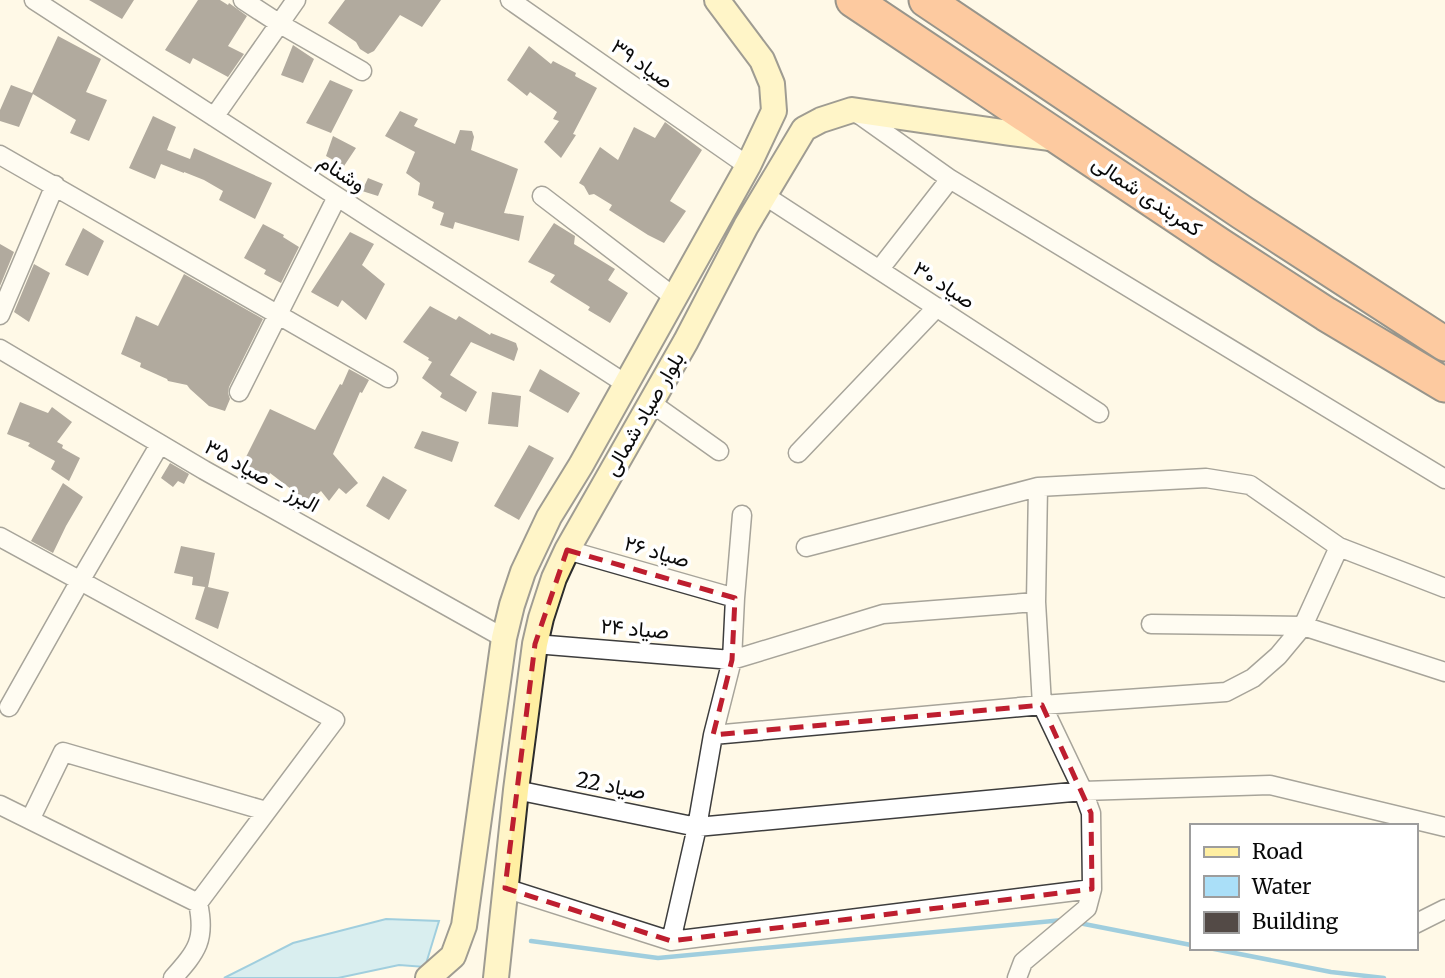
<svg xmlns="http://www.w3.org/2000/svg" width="1445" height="978" font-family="Merriweather,Vazirmatn,serif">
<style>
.water{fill:#aadff8;stroke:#2e9ad2;stroke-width:2}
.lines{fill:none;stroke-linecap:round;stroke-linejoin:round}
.stream{stroke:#2e9ad2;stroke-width:4.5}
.building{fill:#534a46}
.street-casing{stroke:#3d3d3d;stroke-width:21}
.secondary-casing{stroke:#2c2c2c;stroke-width:28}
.highway-casing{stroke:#1b1b1b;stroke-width:37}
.street{stroke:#fff;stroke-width:18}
.secondary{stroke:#ffefa2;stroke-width:24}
.highway{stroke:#fa914a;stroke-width:33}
.marked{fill:none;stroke:#be1e2f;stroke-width:5;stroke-dasharray:14 9;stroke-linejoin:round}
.labels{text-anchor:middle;stroke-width:7;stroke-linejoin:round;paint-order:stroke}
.street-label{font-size:21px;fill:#0a0a0a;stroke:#fff}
</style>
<rect width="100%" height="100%" fill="#fff9e7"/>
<!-- water -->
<path class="water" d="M386,919l53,2 -14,46 -26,-2 -61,13h-114l69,-35z"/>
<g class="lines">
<!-- stream -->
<path class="stream" d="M1079,923l112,22
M531,941l127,17 405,-38
M1209,948l122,24 53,6"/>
</g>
<!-- building -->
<path class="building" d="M89,0h45l-12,19z
M198,0h22l8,5 1,-2 18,13 -19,30 16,8 -16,23 -35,-19 -3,6 -25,-14z
M345,0h96l-19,27 -22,-12 -26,36 -6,3 -8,-5 -4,-7 -28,-19z
M58,36l43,23 -15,33 21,8 -18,41 -19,-8 6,-13 -43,-26 -14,33 -19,-6v-11l11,-25 21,8z
M293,45l21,14 -11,24 -22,-8z
M529,46l22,18 2,-3 23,12 -1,3 22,12 -24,46 3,1 -15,23 -17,-16 15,-21 -6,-2 4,-7 -27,-20 -3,4 -20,-16z
M330,80l23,10 -22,43 -25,-10z
M400,111l18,8 -4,7 41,18 5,-14 12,1 2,6 -3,13 47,19 -14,44 20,3 -5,25 -64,-19 -2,7 -13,-4 4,-12 -12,-5 2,-6 -16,-7 2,-12 -14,-10 9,-21 -30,-16z
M153,116l23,11 -9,23 23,9 4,-11 78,35 -17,36 -36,-19 4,-9 -19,-11 -20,-8v1l-23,-9 -6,15 -26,-11z
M665,122l37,28 -32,51 16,10 -22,32 -16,-8 -39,-25 3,-5 -18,-11 -5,1 -5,-9 -5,-3 21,-36 18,13 16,-33 21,11z
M333,136l23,12 -12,18 -18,-10z
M368,178l15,6 -5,12 -16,-5z
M554,223l21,13 -1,8 41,25 -7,11 20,13 -18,30 -22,-13 2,-3 -40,-25 5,-7 -27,-13z
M263,224l21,11 -1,2 16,10 -18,36 -17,-9 2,-4 -22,-12z
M83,228l21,13 -16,35 -23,-11z
M350,232l24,12 -12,21 23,19 -19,36 -24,-20 -4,7 -27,-15z
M0,244l14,8 -14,34z
M34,264l16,9 -21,49 -15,-10z
M184,274l79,45 -34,68 -1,6 2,6 -5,12 -16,-5 -19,-17 -3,-4 -19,-4 -1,-2 -27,-12 1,-4 -20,-9 15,-38 22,10z
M430,306l26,14 3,-4 31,19 1,-2 25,10 2,6 -4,12 -43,-19 -21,33 27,17 -11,20 -26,-15 2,-4 -20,-15 10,-16 -4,-2 1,-2 -26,-16z
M349,369l20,11 -7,13 -2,-1 -27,62 25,29 -12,11 -7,-6 -10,13 -8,-10 -13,11 -38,-29 -2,4 -26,-12 28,-56 45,21 25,-46 2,1z
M540,369l40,24 -12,20 -39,-22z
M492,392l29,4 -3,31 -30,-3z
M20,402l28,11 4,-6 20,15 -15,20 6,3 -1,3 18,10 -11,23 -18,-12 4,-8 -27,-15 2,-3 -23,-9z
M422,431l37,11 -7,20 -38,-14z
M529,445l25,13 -35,62 -25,-14z
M170,463l19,11 -5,10 -6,-3 -5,6 -12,-9z
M383,476l24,14 -18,30 -23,-14z
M63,483l20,14 -17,29 -13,27 -22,-12z
M181,546l34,7 -7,34 21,5 -11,37 -23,-10 10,-32 -13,-2 1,-8 -19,-4z"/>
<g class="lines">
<defs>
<path id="street" d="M34,0l592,384
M243,0l37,24 82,47
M510,0l238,166
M857,113l93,66 495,300
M214,117l82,-117
M0,155l388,223
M764,195l335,218
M542,196l132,101
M879,270l71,-91
M0,315l55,-130
M0,349l204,121 300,168
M239,392l98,-195
M650,402l69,49
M798,453l139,-146
M0,537l335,183 -137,183
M806,547l232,-60 168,-9 44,7 89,62 106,41
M567,550l168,48
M1151,624l152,2 142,46
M535,644l197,16 151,-46 153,-12
M9,707l71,-126 80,-137
M713,735l329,-30 184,-13 27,-14 25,-22 25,-30 36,-79
M516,790l181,37 386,-36 187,-6 175,42
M0,805l198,98c8,37 -1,48 -25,75
M30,820l33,-68 203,59
M505,888l166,53 421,-52
M1415,924l30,-15
M671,941l26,-114 16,-92 19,-75 3,-62 7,-83
M1017,978l6,-16 64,-54 5,-19 -1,-76 -8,-22 -41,-86 -6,-103 2,-115"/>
<path id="secondary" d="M428,978l25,-22 11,-30 40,-288 8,-33 11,-33 26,-55 32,-52 167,-299 26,-55 -2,-27 -10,-24 -45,-60
M496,978l20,-188 19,-146 6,-26 13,-40 13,-28 119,-209 60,-115 58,-97 17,-9 31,-10 158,23 48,6"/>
<path id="highway" d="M853,0l368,246 105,68 119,71
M926,0l317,213 202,131"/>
</defs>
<!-- street casing -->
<use href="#street" class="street-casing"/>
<!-- secondary casing -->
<use href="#secondary" class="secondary-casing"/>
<!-- highway casing -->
<use href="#highway" class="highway-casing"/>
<!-- street -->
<use href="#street" class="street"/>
<!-- secondary -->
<use href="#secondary" class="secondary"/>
<!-- highway -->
<use href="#highway" class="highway"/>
</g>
<!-- marked area -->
<path d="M0 0H1445V978H0ZM567,550l168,48 -3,62 -19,75 329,-30 49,108 1,76 -421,52 -166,-53 30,-244z" fill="#fff9e7" fill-opacity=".55" fill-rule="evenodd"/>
<path class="marked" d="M567,550l168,48 -3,62 -19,75 329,-30 49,108 1,76 -421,52 -166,-53 30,-244z"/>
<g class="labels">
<!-- street labels -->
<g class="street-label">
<text transform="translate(642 64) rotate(35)" y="7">صیاد ۳۹</text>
<text transform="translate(342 173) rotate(33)" y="7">وشنام</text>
<text transform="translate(1147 196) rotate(34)" y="7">کمربندی شمالی</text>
<text transform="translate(944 285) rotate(33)" y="7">صیاد ۳۰</text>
<text transform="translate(644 414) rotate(-60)" y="7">بلوار صیاد شمالی</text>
<text transform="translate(262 476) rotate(29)" y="7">البرز - صیاد ۳۵</text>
<text transform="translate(657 552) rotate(16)" y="7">صیاد ۲۶</text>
<text transform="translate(635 629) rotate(5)" y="7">صیاد ۲۴</text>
<text transform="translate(611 786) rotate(11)" y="7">صیاد 22</text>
</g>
</g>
<!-- legend -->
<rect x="1190" y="824" width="228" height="126" fill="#ffffff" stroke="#9d9d9d" stroke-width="2"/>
<rect x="1204" y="847" width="35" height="10" fill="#ffefa2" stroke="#9d9d9d" stroke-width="2"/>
<text x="1252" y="859" font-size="21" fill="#0a0a0a">Road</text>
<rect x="1204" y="876" width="35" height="21" fill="#aadff8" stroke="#9d9d9d" stroke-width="2"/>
<text x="1252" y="894" font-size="21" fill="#0a0a0a">Water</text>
<rect x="1204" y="912" width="35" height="21" fill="#534a46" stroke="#9d9d9d" stroke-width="2"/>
<text x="1252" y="929" font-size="21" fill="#0a0a0a">Building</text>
</svg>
